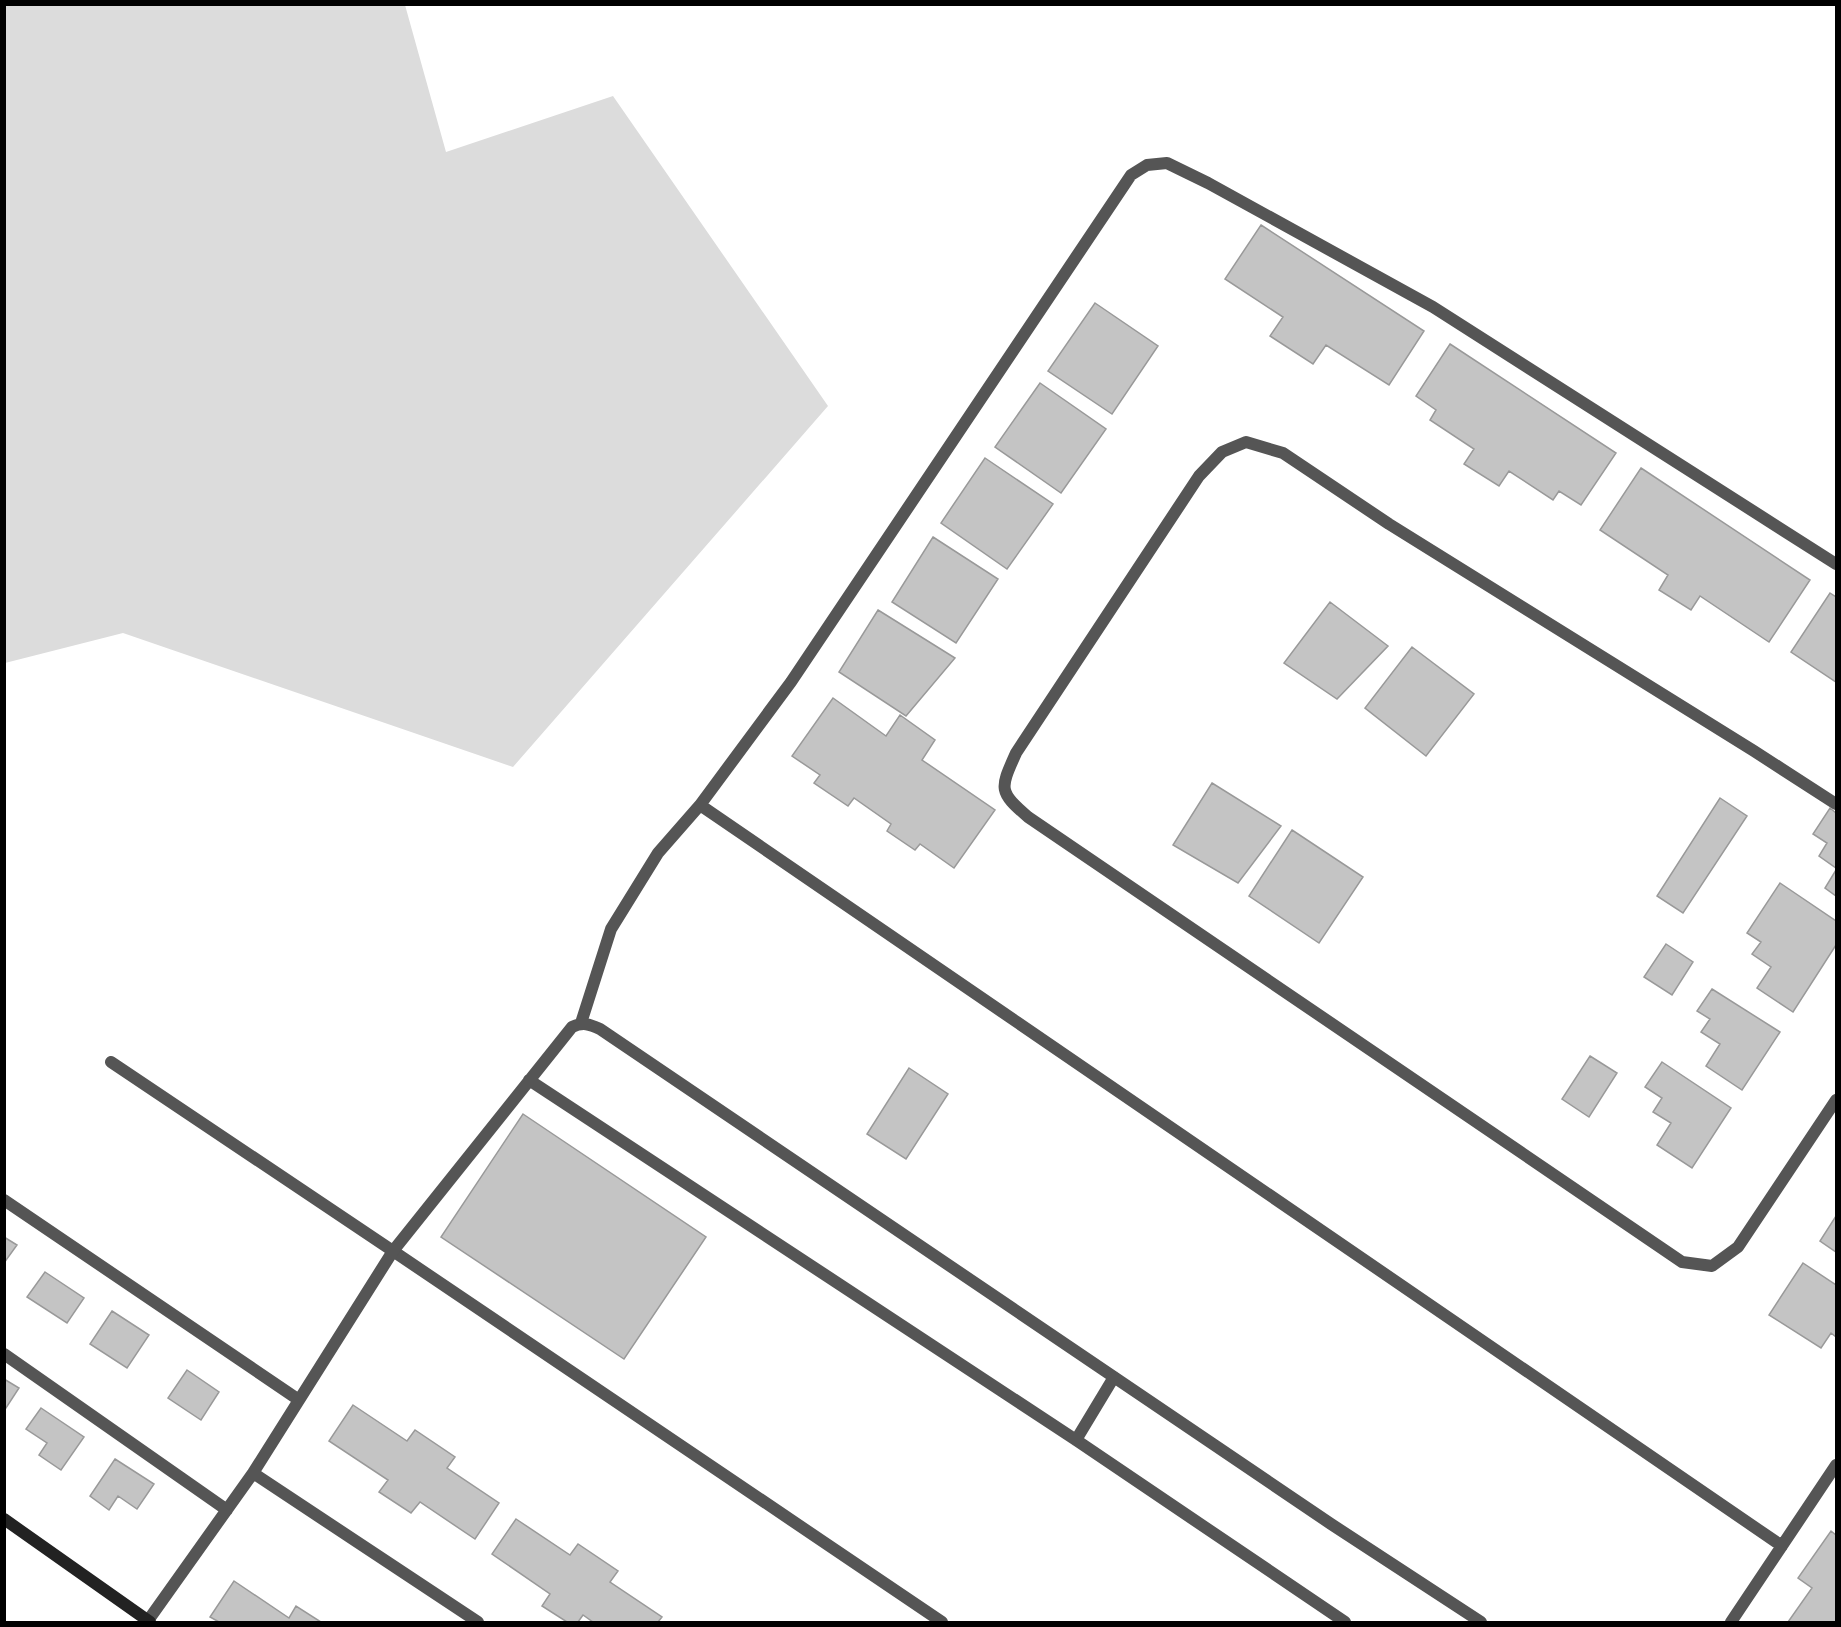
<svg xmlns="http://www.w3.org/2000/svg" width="1841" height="1627" font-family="Commissioner,sans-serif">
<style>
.green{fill:#dcdcdc}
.building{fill:#c4c4c4;stroke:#999;stroke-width:1.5}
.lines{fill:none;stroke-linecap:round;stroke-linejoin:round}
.lane{stroke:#555;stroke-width:12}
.street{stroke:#555;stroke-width:12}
.secondary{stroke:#222;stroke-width:12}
</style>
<rect width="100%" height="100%" fill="#fff"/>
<!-- green -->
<path class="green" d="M5,4l400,1 41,147 167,-56 215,310 -315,361 -390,-134 -118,30z"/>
<!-- building -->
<path class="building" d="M1261,225l163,106 -35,54 -63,-40 -13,19 -43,-28 13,-19 -58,-38z
M1095,303l63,43 -46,68 -64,-43z
M1450,344l166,109 -35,52 -22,-14 -6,9 -44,-29 -10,15 -35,-22 10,-15 -44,-29 6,-10 -20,-14z
M1040,383l66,46 -45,64 -66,-46z
M985,458l68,46 -46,65 -66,-46z
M1641,468l169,112 -41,62 -69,-46 -9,14 -32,-20 9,-15 -68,-45z
M933,537l65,42 -42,64 -64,-41z
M1830,593l6,4v85l-45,-30z
M1330,602l58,44 -51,53 -53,-36z
M878,610l77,48 -49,58 -67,-44z
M1412,647l62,47 -48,62 -61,-48z
M833,698l53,38 14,-21 35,25 -13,20 73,50 -41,58 -34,-24 -5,6 -28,-19 4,-7 -37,-26 -6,8 -34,-23 6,-8 -28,-19z
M1212,783l69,43 -43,57 -65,-38z
M1720,798l27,18 -64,97 -26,-17z
M1830,808l6,5v55l-17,-12 8,-13 -14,-9z
M1292,830l71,47 -44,66 -70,-47z
M1836,870v26l-11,-8z
M1780,883l56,38v24l-43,67 -36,-24 14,-21 -19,-13 9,-12 -14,-9z
M1666,944l27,18 -21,33 -28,-18z
M1712,989l68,43 -38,58 -36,-24 14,-22 -19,-12 9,-13 -13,-8z
M1590,1056l27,17 -28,44 -27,-18z
M1662,1062l69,46 -39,60 -35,-23 14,-22 -18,-11 9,-14 -17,-11z
M909,1068l39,26 -42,65 -39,-25z
M523,1114l183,123 -82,122 -183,-122z
M1836,1216v36l-16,-11z
M4,1237l13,8 -13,18z
M1803,1263l33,22v52l-5,-4 -10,15 -52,-33z
M45,1272l39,26 -17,25 -40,-26z
M112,1311l37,24 -22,33 -37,-24z
M187,1370l32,22 -18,28 -33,-22z
M4,1379l15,9 -15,23z
M353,1405l54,36 8,-11 40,27 -8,11 52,35 -24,36 -55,-37 -9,11 -32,-21 9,-12 -59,-39z
M41,1408l43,29 -23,33 -22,-15 8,-12 -21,-14z
M115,1459l39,25 -17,25 -19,-13 -9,14 -19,-14z
M516,1519l54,36 8,-11 40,27 -8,11 52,35 -4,5h-65l-10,-7 -5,7h-11l-25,-16 8,-12 -58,-40z
M1831,1531l5,4v87h-48l24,-34 -14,-10z
M234,1581l55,37 7,-12 25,16h-102l-9,-5z"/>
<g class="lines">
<!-- lane -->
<path class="lane" d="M393,1251l549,371"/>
<!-- street -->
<path class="street" d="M1836,804l-82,-53 -365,-227 -106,-71 -37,-11 -24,10 -23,24 -183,277c-16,36 -18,38 12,64l654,445 30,4 26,-19 98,-147
M700,805l91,-123 340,-507 16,-10 20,-2 41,20 225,124 403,257
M581,1023l30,-94 47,-76 42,-48 1082,741
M111,1062l282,189
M529,1080l547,360 269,182
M4,1200l295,200
M4,1354l223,156
M1076,1440l38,-63
M253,1473l225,149
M147,1622l106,-149 140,-222 179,-224c11,-5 17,-3 28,2l731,495 150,98
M1731,1622l105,-157"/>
<!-- secondary -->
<path class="secondary" d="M4,1519l146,103"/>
</g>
<!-- border -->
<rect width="1841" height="1627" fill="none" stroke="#000000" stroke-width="12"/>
</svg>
